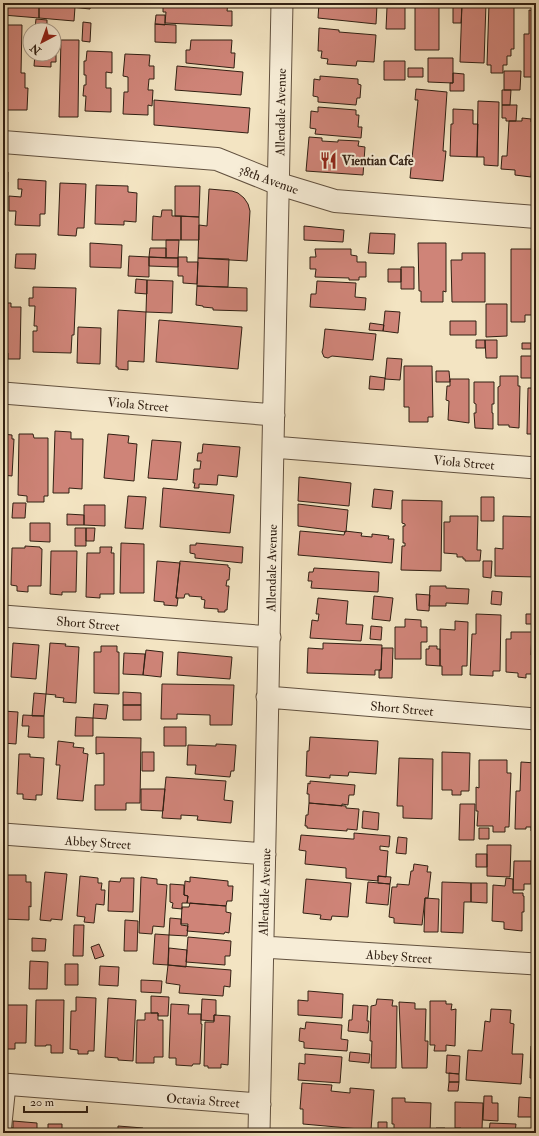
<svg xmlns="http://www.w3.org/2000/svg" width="539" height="1136" font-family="'IM FELL Double Pica',serif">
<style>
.building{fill:#cf8478;stroke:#312013}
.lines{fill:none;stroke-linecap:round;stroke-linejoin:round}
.service-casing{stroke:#62513f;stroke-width:13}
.minor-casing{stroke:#62513f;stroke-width:23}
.tertiary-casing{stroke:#62513f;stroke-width:24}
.service{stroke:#f7edd7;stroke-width:11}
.minor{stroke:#f7edd7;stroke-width:21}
.tertiary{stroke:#f7edd7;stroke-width:22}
.labels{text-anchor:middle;stroke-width:4;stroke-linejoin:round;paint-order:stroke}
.street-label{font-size:13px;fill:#312013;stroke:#f7edd7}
.poi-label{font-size:13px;font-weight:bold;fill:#312013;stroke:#f7edd7;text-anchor:start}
</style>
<rect width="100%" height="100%" fill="#f3e4c2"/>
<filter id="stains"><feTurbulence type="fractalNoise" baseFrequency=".005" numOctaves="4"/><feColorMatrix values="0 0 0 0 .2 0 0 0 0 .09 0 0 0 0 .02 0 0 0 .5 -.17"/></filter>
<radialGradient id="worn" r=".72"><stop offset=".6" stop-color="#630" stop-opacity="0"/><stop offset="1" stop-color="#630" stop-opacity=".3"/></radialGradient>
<!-- building -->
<path class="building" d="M3,3h38v1h-2v14l-36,-3z
M52,3h39l-1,6 -38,-4z
M167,3h61l-1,8h5v15l-67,-3 1,-11h-3v-7l3,1z
M319,3h51v1l7,1 -1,19 -58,-6z
M415,3h19v3h5v44h-24z
M462,3h24l-2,60 -24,-1z
M489,3h20l1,4h4v42h-3v7h-4v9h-4v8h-12v-8h-4z
M39,4l36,3 -1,14 -35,-3z
M453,5h9l-1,18h-8z
M535,5h1v72h-12v-43h5v-24l6,1z
M387,7h18v22h-19z
M156,15h9v10l-10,-1z
M36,19l11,1v8h-12z
M83,22l8,1 -1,19 -8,-1z
M155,24l21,1v18l-21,-1z
M3,25h19l-1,48h4v15h3l-1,22h-24z
M319,28l20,2v2l37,3 -2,27 -17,-1 -1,5 -29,-2 1,-5 -7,-1 1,-7h-4z
M61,40h18l-1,77h-19z
M191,40h41l-1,13h4l-1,15 -48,-5v-13h4z
M54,43h2v19h-5v5l-17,-1 1,-12h19z
M87,51l25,1v21l-6,-1v16h5v24l-26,-1 1,-15h-3l1,-11h2v-10h-2v-14h2z
M125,54l25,1 -1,11h5v13h-5l-1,11h5l-1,16 -4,-1v10l-25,-1 1,-22h4v-15l-5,-1z
M428,58h25v25l-25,-1z
M384,61h21v19h-21z
M177,66l66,6 -2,23 -66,-5z
M408,68h15v9h-15z
M504,71h17l-1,19h-16z
M453,73l11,1v17h-14v-8h3z
M320,76l38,3v5l3,1 -1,13h-3l-1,7 -38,-3v-5l-5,-1 1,-17 6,1z
M416,89l31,3 -4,59h3l-3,30 -33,-3 8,-78h-3z
M502,90h9l-1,15h-8z
M154,100l96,8 -2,25 -94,-8z
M478,101l21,1 -1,64 -14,-1v-8h-7z
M502,105h15l-1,16h-10v-3h-4z
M318,107l38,3v5h3l-1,12h4l-1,11 -46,-4 1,-5 -6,-1 1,-17 7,1z
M453,109l20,1v14h5l-1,33 -27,-1 1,-32h2z
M522,118l9,1v3h4l-4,55 -16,-2v-5l-14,-1 1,-13h5l2,-35h13z
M309,137l13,1v3l16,1v-2l21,1 -1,5 7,1 -2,28 -57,-4z
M3,172h5l-1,67h-4z
M18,179l28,2 -1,33h-5v12l-25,-1 1,-14h-7v-15l12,1 1,-8h-4z
M60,183l26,1 -2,44h-7l-1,8 -18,-1z
M96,185l32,1v6l9,1 -1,29 -12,-1v4l-29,-1z
M175,186h25l-1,31 -24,-1z
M209,189l23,2 6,2 6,5 4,6 2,7 -3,50 -49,-3 1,-33 8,1z
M162,210h10v6h9v24h-29l1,-24 8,1z
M181,216l18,1v23h-18z
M304,226l40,4 -1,12 -39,-2z
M370,233l25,1 -1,20 -26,-1z
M166,240h13l-1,18h-12z
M90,243l32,2 -1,23 -31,-1z
M418,243h28v49l-3,-1v11h-22v-11h-2z
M150,248h16v10l-17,-1z
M315,249h36v6l6,1v6h9v15h-7v3h-10v-2l-34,-1 1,-8h-6v-12h6z
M511,249h25v66h-11v7h-14z
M462,253h23v49h-33l-1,-42h11z
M16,254h20l-1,15 -20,-1z
M129,256l20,1v20l-21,-1z
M149,257l29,1v9l-29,-1z
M178,257h9v5h11l-1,22 -14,-1v-7h-5z
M198,258l31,1 -1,28 -31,-1z
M401,267h13v22h-13z
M388,269h13v13h-13z
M136,279l11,1v14l-12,-1z
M147,280l26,1 -1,32 -26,-1z
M317,281l39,2 -1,14 11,1 -1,12 -55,-3 1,-13h5z
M197,286l50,2v23l-34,-1v-2l-10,-1v-1l-7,-1z
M33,287l43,1 -2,47h-2l-1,18 -38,-1v-21h4v-5h-3l1,-20h-6v-8h4z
M3,303h8v4h10l-1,52h-12v-6h-5z
M486,304h21v32l-21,1z
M118,310l28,2 -2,50 -16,-1v9l-10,-1v-2h-2z
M385,311l15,1 -2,21 -15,-2z
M159,320l83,7 -4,42 -82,-7z
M450,321h26v14h-26z
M370,323l14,2 -1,6 -14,-1z
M78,327l23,1 -1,36 -23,-1z
M325,329l51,5 -3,26 -41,-4 -4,2 -4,-1 -2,-5 1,-4z
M476,340h9v8h-9z
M485,340h12v18h-11z
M522,343h9v6h-9z
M521,356h13v22h-13z
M387,358l15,1 -2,21 -15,-1z
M404,366h28l1,51h-5v5h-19v-15h-5z
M436,371h13l1,11h-14z
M370,376l15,2 -1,12 -15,-1z
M500,376h18v10h2l-1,42 -10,-1v-2h-11v-38l2,-1z
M450,379h19v44l-21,-3 1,-19 -3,-1 1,-14h3z
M474,382h20v22h-2v9h1v16l-18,-1 -1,-15h2v-9l-2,-1z
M528,388h8v46h-9z
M55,431l16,1v7h12l-1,50 -13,-1v5h-16z
M3,434l9,1v4h2l-2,37 -9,-1z
M19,434h14l1,4h14v58h-4v6h-17v-6l-9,-1z
M108,434l21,2 -1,7 9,1 -3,37 -30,-3z
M152,440l29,2 -4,38 -29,-2z
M203,444l37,3 -3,30 -19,-2 -1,10 -18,-1v4h-5l1,-5h-2l1,-14h6l1,-8h-4l1,-8h4z
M299,477l52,6 -2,23 -51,-5z
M163,488l71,7 -4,38 -70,-6z
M374,489l19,2 -2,18 -19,-2z
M128,496l18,1 -3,32 -18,-1z
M481,497h13v24h-13z
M402,500l40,1 -1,70 -40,-1 1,-24h3v-3h-2v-17h2v-2l-3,-1z
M13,503h13l-1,15h-13z
M298,504l50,6 -2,22 -48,-6z
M84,505h21v21l-21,-1z
M67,514l17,1v10h-17z
M450,516h28l-1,34h4l-1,11h-15v-2h-2v-2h-6v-3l-13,-1v-31h6z
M503,516l33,1v60l-41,-1v-28l8,1z
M30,523h20v19l-20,-1z
M75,528h11v18h-11z
M86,528h9l-1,13h-8z
M300,531l44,4 1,-4 17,2 -1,3 11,1v-3l17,2 -1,3h6l-2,24 -94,-8z
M121,543l23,1v49h-24z
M196,543l47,4 -1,16 -47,-5v-4l-5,-1v-8h6z
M3,544h4v22h-4z
M25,546l15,1v1l2,1 -1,37h-13v6l-11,-1v-5l-6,-1 1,-37h13z
M100,547h12l-1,6h3v41h-14v4l-14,-1 1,-44h13z
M51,551h26l-1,41h-14v3l-12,-1z
M157,561l23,2 -4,35h2l-1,8 -13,-1v-3l-10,-1z
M180,561l48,4v2l2,1 -1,12h-2l-1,6h3l-2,24h-2v2h-7v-3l-14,-1 1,-8 -4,-1 1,-2 -13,-1v-2h-4l-1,4h-8z
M483,561h9l-1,17 -8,-1z
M314,568l65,4 -1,20 -67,-4 1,-7h-4l1,-9h4z
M430,586h16v2l23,1 -1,15 -22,-1v3h-17z
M492,591l10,1 -1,13 -10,-1z
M416,594l14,1 -1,16 -12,-1z
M374,596l19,2 -3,23 -18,-2z
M318,598l30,3 -2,23 17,1 -2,16 -51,-3 2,-18 6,1 1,-7h-3z
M476,614l25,1 -1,56h-7v5l-23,-1 2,-41h4z
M526,614h10v10h-10z
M405,619l16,1v7h6v15h-6v17h-26v-32h10z
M455,621l13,1 -1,44h-5v9h-20v-9h-2v-37l15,1z
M371,626l11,1 -1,13 -11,-1z
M511,632h21l-1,23h2l-1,19h-6v4l-8,-1v-4l-12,-1v-33h5z
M3,638h4l-3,39h-1z
M13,643l26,2 -3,34 -25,-2z
M50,643l16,1 -1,2 14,1 -3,56 -13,-1 1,-4 -9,-1 1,-2 -10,-1z
M323,643l59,2 -1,25h-6v5l-68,-2 1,-25 15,1z
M101,646h16v6h2v42l-25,-1v-41h7z
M429,646h8v3h3v17l-14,-1v-16h3z
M382,648h11l-1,30h-13v-8h2z
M146,650l17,2 -2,25 -18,-2z
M178,652l54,5 -2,22 -53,-4z
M124,653l21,1 -2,21 -20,-1z
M162,684l72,1 -2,40h-22v-10l-33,-1v5h-16z
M123,692l18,1v12h-18z
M34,693l12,1 -2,22h-12z
M94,704l14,1 -2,14 -13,-1z
M123,705h18v15h-18z
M3,711l15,1 -2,32 -13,-1z
M23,715l21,1v22l-16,-1 1,-11h-7z
M76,717l17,1v18h-18z
M164,727h22v19h-22z
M96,737l45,1 -1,65h-14v7h-31v-25h9v-32l-8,1z
M310,737l68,4 -2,33 -27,-2 -1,4 -18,-1v3l-24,-2 1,-25h2z
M58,741l16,2 -1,4 11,1 -1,5 5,1 -5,47 -26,-2 3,-34h-4z
M216,744l20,1 -2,26h-3l-1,6 -35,-3 1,-9h-9l1,-20 28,1z
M3,748l3,1 -1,5h2l-1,40h-3z
M142,752h12v19h-12z
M442,752l28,1 -1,38h-8v4h-9v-5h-10z
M19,754h11v3l14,1 -2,37h-6v5l-13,-1v-5h-6z
M399,758l34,1 -1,60 -29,-1v-12h-6z
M479,760h28v13h4l-2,54h-4v5h-12v-6h-16l1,-15h-2v-24l3,1z
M521,762l15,1v68h-5v-4h-5v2h-11l1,-38h4z
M166,777l60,4 -2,19 9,1 -2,22 -34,-3 1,-4 -17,-1v4l-19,-1z
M310,781l45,4 -1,10h-5l-1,10 -6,-1v2l-33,-3v-9h-2l1,-11 2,1z
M141,789h24l-2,22 -22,-1z
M309,803l37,3v2l13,1 -2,21 -10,-1v2l-40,-3v-2h-2l1,-11h2z
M460,804h15l-1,36h-15z
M363,811l16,2 -1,17 -16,-2z
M479,828h10v11h-10z
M354,833l36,3 -1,11 -9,-1v4l8,1 -2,26 -8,-1v5l-32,-3v-10l-41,-4 1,-13 -7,-1 2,-15 51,4h2z
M398,837l9,1 -1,16 -10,-1z
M487,845h24l-1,32 -23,-1z
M476,854h11v13h-11z
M514,861h17v23h-7v6h-11z
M414,864l14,2 -1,6h4l-3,26h-3l-3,27 -28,-2v-5l-5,-1 3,-30h5v-3l12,1 2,-14h2z
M45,872l22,2 -5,46 -11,-1v2l-11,-1z
M3,875h23v7h5v25l-2,-1v14l-26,-1z
M80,876l18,2v5h4l-1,7h4l-1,15 -8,-1 -2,19 -10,-1 1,-5 -8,-1z
M378,876l13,1 -1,7 -12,-1z
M141,877l16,2v5l10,1 -3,42 -11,-1 -1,8 -13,-1z
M190,877l38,4v5h5l-1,15h-5l-1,5 -39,-3 1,-7 -4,-1 1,-14 5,1z
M121,878h13l-1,34 -25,-1 1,-30 11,1z
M506,878l7,1v14h10v3h1v16h-2v19l-18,-2v-7l-12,-1 1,-36 12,1z
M306,879l45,4 -3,34 -16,-1 -1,4 -11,-1 1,-4 -18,-2z
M368,882l22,2 -2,21 -22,-2z
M442,882l29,1v19h-7l-1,31 -22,-1z
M471,883h16v20l-16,-1z
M170,884l14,1v10l4,1 -1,7h-5v6l-10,-1 1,-5 -3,-1z
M425,898l14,1 -1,33h-14z
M190,903l36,3v6l5,1 -2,20 -4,-1 -1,2 -37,-3 1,-7h-7l1,-17h7z
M170,918l11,1v6l7,1 -1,10 -18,-1z
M125,920l13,1 -1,30h-13z
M74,925h10l-1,31h-10z
M155,934l14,1 -1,30 -15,-1z
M188,937l43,4 -1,15h-5v9l-39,-3z
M32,938l14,1 -1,12h-13z
M99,944l5,12 -9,3 -4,-12z
M169,948l18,2 -1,17 -18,-2z
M30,961l18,1 -1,27h-18z
M65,964h13v21h-13z
M168,965l63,5 -1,17 -6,-1 -1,10 -44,-3 1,-8 -14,-2z
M100,966l19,1 -1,19 -19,-1z
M141,980l21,1 -1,12 -20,-1z
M308,991l35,3 -1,24 -44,-3v-15l10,1z
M151,996l18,1 -1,19h-10v-3h-7z
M76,997l20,1 -2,53h-6v3h-10v-4l-8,-1 1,-38h5z
M108,998l28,2 -3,61 -15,-1v-2l-13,-1z
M202,999l14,1v15h-2v6l-13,-1z
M377,999l16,1 -1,6h5l-1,62h-25l1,-27h-2l1,-35 5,-1z
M36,1000h28l-1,53h-12v-8h-5v1h-11z
M430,1001h16v3h6l-1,6 5,-1 -1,37 -9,-1v6h-12l1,-6h-5z
M399,1002l16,1v6h11l-1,32h3l-1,27h-25z
M171,1004l18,1 -1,9h13v10h1l-2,40h-7l-1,2 -16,-1v-7h-7z
M3,1005h24l-1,38h-11v6h-12z
M353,1005l15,1 -1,15h2l-1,12 -20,-2 1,-11h3z
M491,1009l20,1 -1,13 4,1 -2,30h11l-2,30 -55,-4 2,-30 14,1 3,-30 5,1z
M536,1012v66h-6l1,-32h3z
M145,1013h13v7h5v37h-9v6h-18l1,-43h8z
M214,1015l16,1 -2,49 -7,-1v4h-13v-2h-4l1,-44h9z
M306,1022l36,3 -1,14 7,1 -1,11 -43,-3v-6l-5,-1 1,-13 5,1z
M350,1052l20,2 -1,9 -20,-2z
M305,1054l37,3 -2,26 -42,-3 1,-17 6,1z
M447,1055l13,1 -1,18 -13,-1z
M449,1073l10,1v8h-10z
M449,1082h10l-1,9h-10z
M302,1083l30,2 -1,6 19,2v-5l24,2 -3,40 -68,-6v-15h-3z
M484,1096h8v7h6v18l-15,-1z
M519,1097l14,1v19h-15z
M392,1098h13v4l26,1 -1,30h-36v-9h-2z
M533,1100h3v14h-3z
M455,1102l28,1 -1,26h-3v4h-18v-5h-6z
M13,1121l24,2v6h2v4h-29v-5h3z
M378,1122h9v11h-9z
M490,1123l26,1 -1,9h-26z
M48,1124h14v6h13v3h-27z
M118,1126l25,2 -1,5h-24z
M436,1128h9v5h-9z
M155,1130l19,1v2h-19z
M175,1130l46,3h-47z"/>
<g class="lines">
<defs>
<path id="service" d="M5,1133l5,-48"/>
<path id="minor" d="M3,393l271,22
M273,447l263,21
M3,616l267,21
M267,697l269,22
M3,834l262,20
M263,947l273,17
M3,1084l257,20
M259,1133l23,-1130"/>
<path id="tertiary" d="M3,142l214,17 62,25 56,17 201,16"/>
</defs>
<!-- service casing -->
<use href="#service" class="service-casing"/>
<!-- minor casing -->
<use href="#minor" class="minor-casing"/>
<!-- tertiary casing -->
<use href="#tertiary" class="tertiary-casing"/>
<!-- service -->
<use href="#service" class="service"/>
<!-- minor -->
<use href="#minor" class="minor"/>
<!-- tertiary -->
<use href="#tertiary" class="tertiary"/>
</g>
<!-- icons -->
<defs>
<symbol id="restaurant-bare" viewBox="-9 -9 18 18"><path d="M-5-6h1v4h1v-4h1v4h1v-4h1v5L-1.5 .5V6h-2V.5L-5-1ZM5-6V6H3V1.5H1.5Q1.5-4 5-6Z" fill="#8f2418" stroke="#f7edd7" stroke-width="2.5" paint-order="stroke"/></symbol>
</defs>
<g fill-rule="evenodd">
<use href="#restaurant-bare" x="316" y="148" width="25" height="25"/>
</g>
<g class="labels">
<!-- street labels -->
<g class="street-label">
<text transform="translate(280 112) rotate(-89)" y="5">Allendale Avenue</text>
<text transform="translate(269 179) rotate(20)" y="5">38th Avenue</text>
<text transform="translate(138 404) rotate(5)" y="5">Viola Street</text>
<text transform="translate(464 462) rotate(5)" y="5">Viola Street</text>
<text transform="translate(271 568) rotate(-89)" y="5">Allendale Avenue</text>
<text transform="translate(88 623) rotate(5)" y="5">Short Street</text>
<text transform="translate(402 708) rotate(5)" y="5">Short Street</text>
<text transform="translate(98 842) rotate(4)" y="5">Abbey Street</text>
<text transform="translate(264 892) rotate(-88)" y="5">Allendale Avenue</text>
<text transform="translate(399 956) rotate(4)" y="5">Abbey Street</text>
<text transform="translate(203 1100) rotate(4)" y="5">Octavia Street</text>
</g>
<!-- poi labels -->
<g class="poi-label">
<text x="342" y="165">Vientian Cafe</text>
</g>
</g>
<!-- margin -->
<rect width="539" height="1136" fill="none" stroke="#f3e4c2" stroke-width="16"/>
<rect x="4" y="4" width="531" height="1128" fill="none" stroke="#312013" stroke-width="2"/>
<rect x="8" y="8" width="523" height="1120" fill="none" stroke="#312013"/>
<!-- north arrow -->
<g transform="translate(42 42) rotate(221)"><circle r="19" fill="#f7edd7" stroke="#a89b89"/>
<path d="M0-3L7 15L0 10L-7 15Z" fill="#8f2418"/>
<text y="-6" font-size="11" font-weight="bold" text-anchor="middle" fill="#312013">N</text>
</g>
<!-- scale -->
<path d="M24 1106v6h63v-6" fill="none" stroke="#312013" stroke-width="2"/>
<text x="30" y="1106" font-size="12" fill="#312013" stroke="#f7edd7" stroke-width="3" paint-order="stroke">20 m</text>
<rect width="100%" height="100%" filter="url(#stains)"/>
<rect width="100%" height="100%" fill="url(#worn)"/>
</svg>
